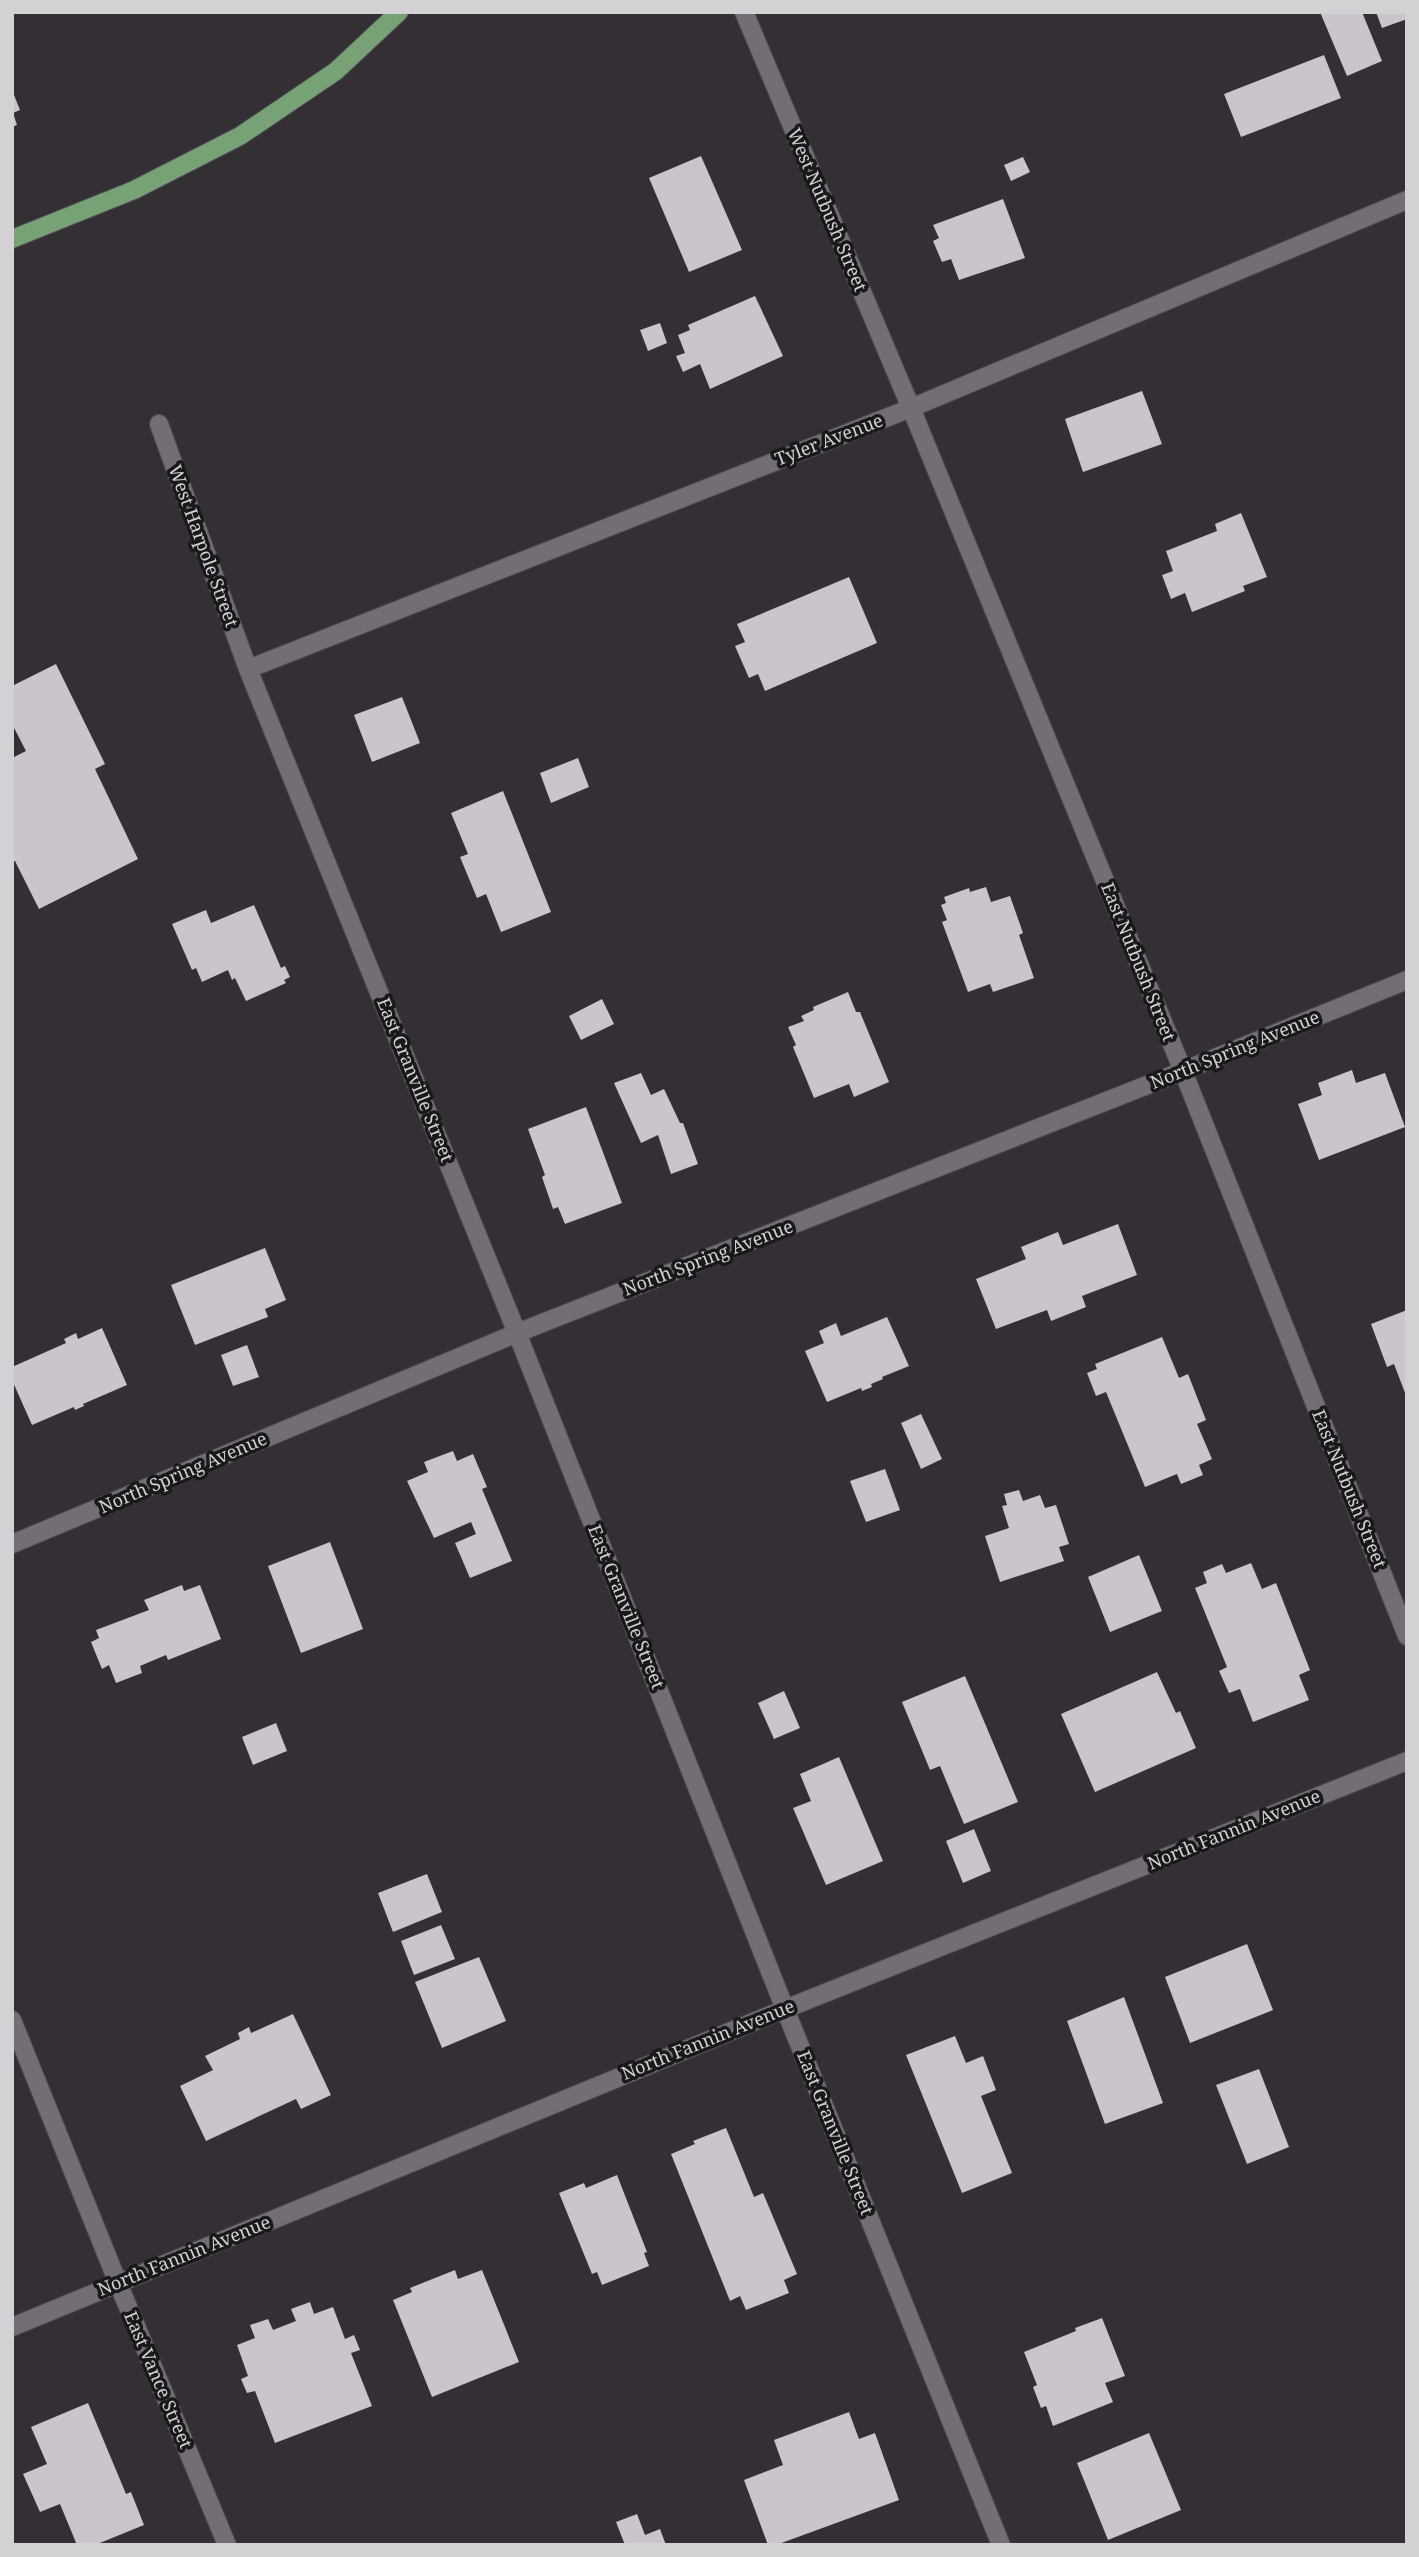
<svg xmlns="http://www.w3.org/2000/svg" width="1419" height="2557" font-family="'Noto Serif',serif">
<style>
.building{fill:#cac5cc}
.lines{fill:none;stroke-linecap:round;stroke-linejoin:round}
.minor-casing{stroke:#4f4b50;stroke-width:20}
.primary-casing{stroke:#4f4b50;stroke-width:20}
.minor{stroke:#736e75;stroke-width:18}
.primary{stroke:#77a276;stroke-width:18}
.labels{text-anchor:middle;stroke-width:7;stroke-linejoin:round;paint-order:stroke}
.street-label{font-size:18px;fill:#d3d1d4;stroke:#1a181b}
</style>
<rect width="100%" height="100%" fill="#332f35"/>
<!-- building -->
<path class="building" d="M1320,12h42l20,49 -35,15z
M1376,12h31v7l-25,9z
M1324,55l17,43 -100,39 -17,-43z
M12,90l8,20 -7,3 4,12 -5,2z
M701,156l41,94 -53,22 -40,-94z
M1023,157l7,15 -19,9 -7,-16z
M1003,199l22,59 -66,22 -8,-21 -9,3 -9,-21 6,-3 -6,-13z
M755,296l28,60 -73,33 -10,-25 -17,8 -7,-16 9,-3 -7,-18 12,-5 -2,-5z
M660,323l7,20 -19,8 -8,-21z
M1142,391l20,53 -79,28 -18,-53z
M1241,513l26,64 -24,9 2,5 -53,21 -7,-19 -14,6 -9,-24 11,-4 -7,-20 51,-20 -2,-7z
M849,577l28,66 -112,48 -7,-17 -9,4 -14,-32 10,-4 -8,-18z
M56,664l49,100 -10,5 43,90 -99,50 -24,-48 -3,1v-104l14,-7 -14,-27v-38z
M402,697l18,46 -48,19 -18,-47z
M578,758l11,29 -38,16 -11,-30z
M503,791l48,121 -50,20 -15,-38 -9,4 -17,-41 8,-3 -17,-41z
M986,887l5,15 19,-6 13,37 -4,2 15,43 -41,14 -3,-8 -22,8 -26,-70 5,-2 -6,-15 5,-2 -2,-6 25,-9 1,4z
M254,905l27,63 4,-2 5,11 -6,3 2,3 -40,18 -11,-23 -3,2 -4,-10 -26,12 -6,-14 -4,2 -20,-46 34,-14 5,13z
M848,992l8,20h4l29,70 -35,15 -5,-13 -35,14 -21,-51 3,-2 -8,-18 16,-6 -3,-5 13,-6 -1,-3z
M602,999l12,25 -33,16 -12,-24z
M1352,1070l4,13 29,-10 20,54 -86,33 -21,-56 24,-9 -4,-12z
M641,1073l10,22 13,-6 16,34h3l15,41 -27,10 -13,-39 -17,8 -27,-60z
M586,1107l36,96 -57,21 -7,-17 -5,2 -11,-32 3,-2 -17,-46z
M1118,1224l19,51 -55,21 4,11 -35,14 -4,-11 -51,19 -20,-50 50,-20 -5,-12 37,-15 5,13z
M265,1248l21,52 -21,9 3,8 -73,28 -24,-60z
M1407,1310v88l-13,-34 -7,3 -16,-43z
M887,1317l22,49 -27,11 1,2 -12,5 1,3 -10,4 -1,-3 -34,14 -22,-51 19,-8 -5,-12 17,-8 5,13z
M102,1328l25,57 -44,19 1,2 -9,4 -1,-3 -42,18 -20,-45v-13l54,-24 -2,-4 12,-6 2,6z
M1162,1337l17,41 9,-4 18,46 -9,4 15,35 -13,6 4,10 -22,9 -4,-10 -32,13 -39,-95 -10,4 -9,-23 10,-4 -2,-5z
M247,1345l12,32 -26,9 -12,-31z
M921,1414l21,45 -21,10 -20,-46z
M453,1451l4,10 16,-7 14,33 -5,2 30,72 -42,17 -15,-35 21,-9 -5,-12 -37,16 -27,-57 21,-9 -4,-10z
M885,1469l15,41 -34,12 -16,-41z
M1019,1490l4,11 17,-6 5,13 11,-3 13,39 -10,3 5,14 -64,21 -15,-46 24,-8 -7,-22 5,-1 -3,-11z
M330,1542l33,87 -62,24 -33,-87z
M1139,1555l23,56 -52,21 -22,-55z
M1251,1563l11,26 14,-6 34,87 -11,5 10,25 -56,22 -13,-33 -11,4 -10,-22 8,-4 -32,-79 12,-5 -4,-11 19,-8 4,9z
M182,1585l2,6 16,-6 21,54 -53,21 -2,-5 -26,11 2,7 -26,10 -7,-18 -7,4 -11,-27 8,-4 -3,-8 53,-20 -5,-10z
M1157,1672l19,41 4,-2 16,37 -101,44 -34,-78z
M965,1676l53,126 -54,22 -24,-58 -10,4 -28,-68z
M784,1691l16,37 -26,11 -16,-36z
M276,1723l11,28 -34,14 -11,-28z
M839,1757l44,104 -57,24 -33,-77 18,-7 -11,-27z
M974,1829l17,42 -28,12 -17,-42z
M427,1874l15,38 -49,20 -15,-39z
M441,1925l14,34 -41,16 -13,-34z
M1247,1944l26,66 -83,33 -25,-66z
M479,1957l27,64 -64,27 -27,-66z
M1124,1997l39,106 -58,21 -38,-103z
M293,2014l38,81 -30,14 -5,-10 -90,42 -26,-55 33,-16 -8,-14 35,-17 -2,-6 11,-6 2,6z
M955,2036l11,27 17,-7 13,34 -15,6 31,77 -50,20 -56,-138z
M1259,2069l30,78 -42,17 -31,-79z
M726,2128l28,69 9,-4 34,81 -13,6 5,13 -43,17 -6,-14 -10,5 -59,-147 24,-10 -2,-3z
M617,2175l30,77 -3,1 5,13 -47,19 -5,-13 -5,2 -33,-81 25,-10 2,5z
M455,2270l3,9 24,-9 37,92 -87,35 -39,-97 19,-8 -2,-4z
M310,2302l4,12 19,-7 12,32 9,-4 6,15 -9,3 21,53 -97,37 -20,-52 -8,2 -6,-14 7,-3 -11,-31 18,-7 -5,-13 18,-6 5,11 23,-9 -5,-12z
M1102,2318l23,58 -20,7 8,19 -60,24 -7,-20 -5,2 -8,-21 4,-2 -13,-33 52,-21 -1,-3z
M88,2403l38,91 5,-2 13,33 -49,20h-18l-17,-41 -20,8 -17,-38 24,-10 -16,-37z
M849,2412l10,27 16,-6 24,67 -123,45h-8l-24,-65 39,-15 -9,-25z
M1149,2433l32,77 -73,30 -31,-77z
M637,2514l8,21 15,-6 6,16h-41l-9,-23z"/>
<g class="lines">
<defs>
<path id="minor" d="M744,12l167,396 272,663 224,565
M159,424l89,245 269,664 268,676 216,536
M248,669l663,-261 496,-208
M12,1544l505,-211 666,-262 224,-91
M12,2020l106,263 109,262
M12,2327l773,-318 622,-248"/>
<path id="primary" d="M12,239l122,-49 106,-54 96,-65 63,-59"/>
</defs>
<!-- minor casing -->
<use href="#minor" class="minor-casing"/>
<!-- primary casing -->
<use href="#primary" class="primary-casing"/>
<!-- minor -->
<use href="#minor" class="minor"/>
<!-- primary -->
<use href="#primary" class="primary"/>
</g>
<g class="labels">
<!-- street labels -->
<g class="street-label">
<text transform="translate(827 210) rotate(67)" y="6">West Nutbush Street</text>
<text transform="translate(829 440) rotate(-21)" y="6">Tyler Avenue</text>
<text transform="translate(203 546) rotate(70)" y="6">West Harpole Street</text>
<text transform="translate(1138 962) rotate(68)" y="6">East Nutbush Street</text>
<text transform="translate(1235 1050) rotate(-22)" y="6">North Spring Avenue</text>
<text transform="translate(415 1080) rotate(68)" y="6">East Granville Street</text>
<text transform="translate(708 1258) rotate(-21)" y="6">North Spring Avenue</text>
<text transform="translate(183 1473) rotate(-23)" y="6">North Spring Avenue</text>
<text transform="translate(1349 1489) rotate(68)" y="6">East Nutbush Street</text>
<text transform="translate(626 1607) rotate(68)" y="6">East Granville Street</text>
<text transform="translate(1234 1830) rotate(-22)" y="6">North Fannin Avenue</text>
<text transform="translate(708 2040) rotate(-22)" y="6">North Fannin Avenue</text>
<text transform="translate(835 2133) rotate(68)" y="6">East Granville Street</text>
<text transform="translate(184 2256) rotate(-22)" y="6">North Fannin Avenue</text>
<text transform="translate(158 2380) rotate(67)" y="6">East Vance Street</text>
</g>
</g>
<!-- border -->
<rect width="1419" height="2557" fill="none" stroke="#d3d1d4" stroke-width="28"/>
</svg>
